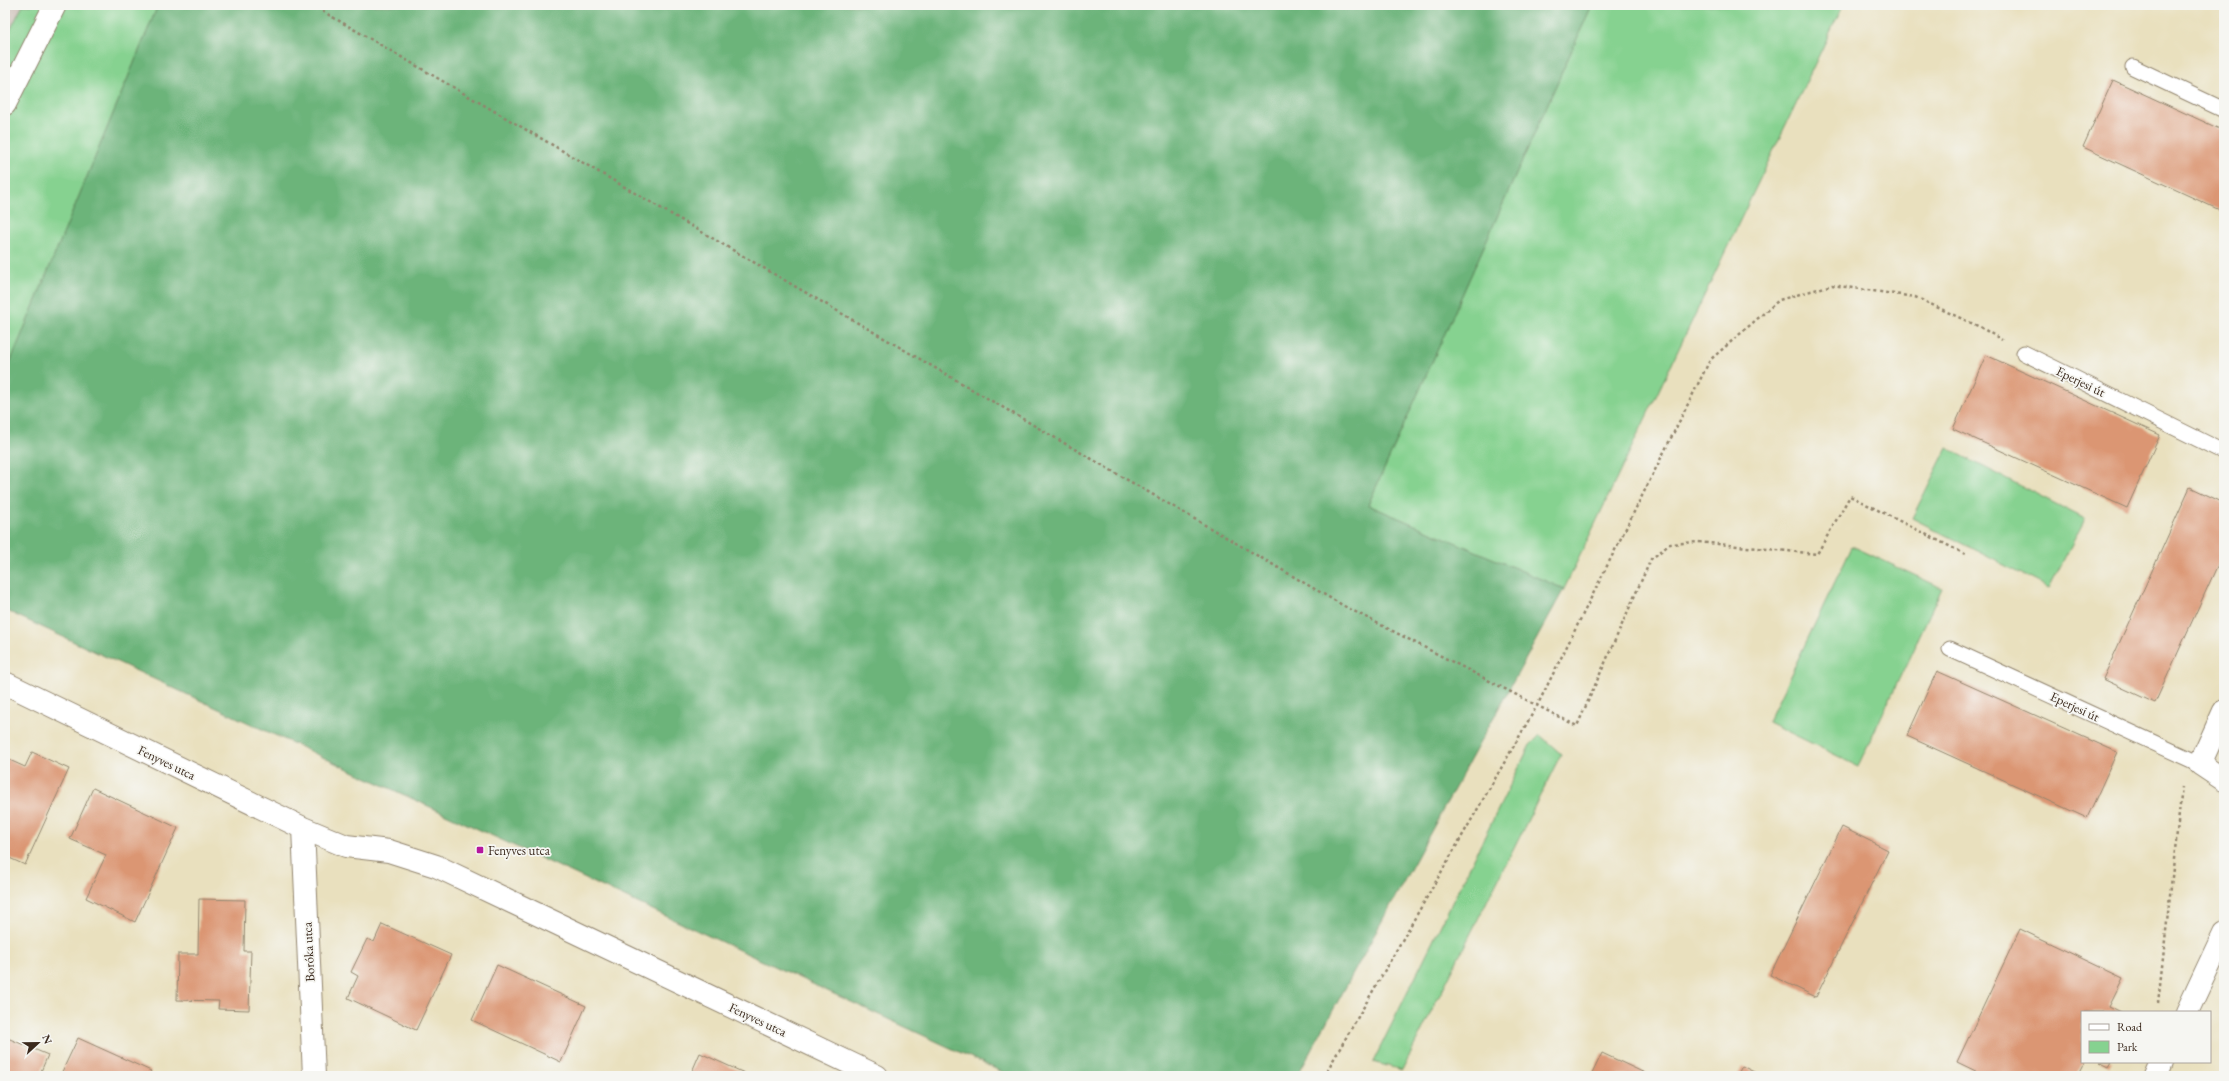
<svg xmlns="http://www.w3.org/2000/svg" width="2229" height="1081" font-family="'EB Garamond',serif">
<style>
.industrial{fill:#cec1ba}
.green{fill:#86d290;stroke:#607e57}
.forest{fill:#6cb47a;stroke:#546f4c}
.building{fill:#db9673}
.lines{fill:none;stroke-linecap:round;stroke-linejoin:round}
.lane-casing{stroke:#92856e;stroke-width:17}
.street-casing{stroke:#92856e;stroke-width:24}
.path{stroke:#92856e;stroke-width:2.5;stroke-dasharray:3 3;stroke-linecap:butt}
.lane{stroke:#fff;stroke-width:15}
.street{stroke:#fff;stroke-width:22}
.poi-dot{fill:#b5179e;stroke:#f6f6f2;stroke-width:1.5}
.labels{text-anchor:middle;stroke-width:3.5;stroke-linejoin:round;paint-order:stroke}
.street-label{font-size:13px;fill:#3b2a1e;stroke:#f6f6f2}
.poi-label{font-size:13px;fill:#3b2a1e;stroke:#f6f6f2;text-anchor:start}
</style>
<rect width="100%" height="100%" fill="#f6f6f2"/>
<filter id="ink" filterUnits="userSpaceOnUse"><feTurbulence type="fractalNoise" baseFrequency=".025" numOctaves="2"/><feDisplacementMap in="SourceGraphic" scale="8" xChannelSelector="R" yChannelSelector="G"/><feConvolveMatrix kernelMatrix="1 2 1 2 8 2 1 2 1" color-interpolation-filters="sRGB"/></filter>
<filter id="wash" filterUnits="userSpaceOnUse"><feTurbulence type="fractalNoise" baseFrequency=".012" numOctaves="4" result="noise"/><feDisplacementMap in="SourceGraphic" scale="16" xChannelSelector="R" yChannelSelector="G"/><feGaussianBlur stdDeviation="0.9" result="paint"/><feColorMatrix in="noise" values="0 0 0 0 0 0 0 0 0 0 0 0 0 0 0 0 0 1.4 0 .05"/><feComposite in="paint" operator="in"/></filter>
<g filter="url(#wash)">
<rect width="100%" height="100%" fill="#e9e0be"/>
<!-- industrial -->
<path class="industrial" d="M5,5h18l-18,35z"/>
<!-- green -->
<path class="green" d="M23,5h135l-153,370v-335z
M1592,5h251l-279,584 -196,-84z
M1947,448l138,71 -36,69 -137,-70z
M1852,546l90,42 -84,178 -90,-44z
M1540,735l21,19 -159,316 -29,-8 157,-317z"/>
<!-- forest -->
<path class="forest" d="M158,5h1434l-224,500 196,84 -267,487h-286l-1006,-466v-235z"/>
<g id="blocks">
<!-- building -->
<path class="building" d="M2113,80l111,51v81l-141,-65z
M1986,355l174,80 -33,73 -174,-79z
M2190,487l34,16v48l-69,152 -52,-24z
M1937,671l180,81 -30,66 -180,-82z
M32,752l37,17 -44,96 -20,-9v-98l20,9z
M93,788l85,40 -43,94 -49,-24 20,-43 -36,-16z
M1842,827l46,23 -72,147 -46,-22z
M199,899l46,1 -1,51h7l-2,59 -31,-1 1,-8 -42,-1 1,-46h20z
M382,924l69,31 -35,75 -68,-32 10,-22 -7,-4 16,-33 7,3z
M2020,929l103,49 -14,28 12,6h-39l1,50 -7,14h-90l-29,-14z
M497,965l89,41 -25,56 -89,-42z
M5,1037l43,18 -9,21h-34z
M78,1038l73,33 -3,5h-88z
M700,1053l51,23h-61z
M1602,1053l49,23h-60z
M2099,1062h13l-3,5z
M1742,1066l20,10h-25z"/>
</g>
</g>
<g filter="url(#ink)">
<use href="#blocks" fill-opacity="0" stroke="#92856e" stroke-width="1"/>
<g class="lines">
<defs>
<path id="lane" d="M2133,67l91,43
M2024,353l200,99
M1950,649l250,115"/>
<path id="street" d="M5,104l50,-99
M5,683l298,145 43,18 43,5 47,15 441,210
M2224,711l-24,53 24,16
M303,828l11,248
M2187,1012l37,-79
M2156,1076l6,-14"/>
</defs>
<!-- lane casing -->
<use href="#lane" class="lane-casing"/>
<!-- street casing -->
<use href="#street" class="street-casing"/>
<!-- path -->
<path class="path" d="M312,5l1032,601 233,120 74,-167 19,-15 28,-2 119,12 33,-58 117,59
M2158,1003l24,-216
M1324,1076l214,-372 172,-344 69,-60 53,-15 83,12 65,30 22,13"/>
<!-- lane -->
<use href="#lane" class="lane"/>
<!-- street -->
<use href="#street" class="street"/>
</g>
</g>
<!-- markers -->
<rect class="poi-dot" x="476" y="846" width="8" height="8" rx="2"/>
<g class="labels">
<!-- street labels -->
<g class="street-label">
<text transform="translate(2081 381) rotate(26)" y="5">Eperjesi út</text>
<text transform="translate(2075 706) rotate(25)" y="5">Eperjesi út</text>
<text transform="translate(167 762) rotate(26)" y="5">Fenyves utca</text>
<text transform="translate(308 952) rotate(-93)" y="5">Boróka utca</text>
<text transform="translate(758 1019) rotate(25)" y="5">Fenyves utca</text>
</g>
<!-- poi labels -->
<g class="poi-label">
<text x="488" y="855">Fenyves utca</text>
</g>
</g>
<!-- margin -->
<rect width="2229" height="1081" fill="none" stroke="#f6f6f2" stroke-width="20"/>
<!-- legend -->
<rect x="2081" y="1011" width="130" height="52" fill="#f6f6f2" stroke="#aba49d"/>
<rect x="2089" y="1024" width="20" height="6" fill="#ffffff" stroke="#aba49d"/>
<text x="2117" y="1031" font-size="12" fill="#3b2a1e">Road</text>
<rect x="2089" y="1041" width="20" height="12" fill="#86d290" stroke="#aba49d"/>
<text x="2117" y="1051" font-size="12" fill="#3b2a1e">Park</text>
<!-- north arrow -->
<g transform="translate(38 1043) rotate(68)" stroke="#f6f6f2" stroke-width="3" paint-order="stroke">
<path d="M0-3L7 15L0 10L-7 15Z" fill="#3b2a1e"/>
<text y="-6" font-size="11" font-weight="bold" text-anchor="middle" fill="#3b2a1e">N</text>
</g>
</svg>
